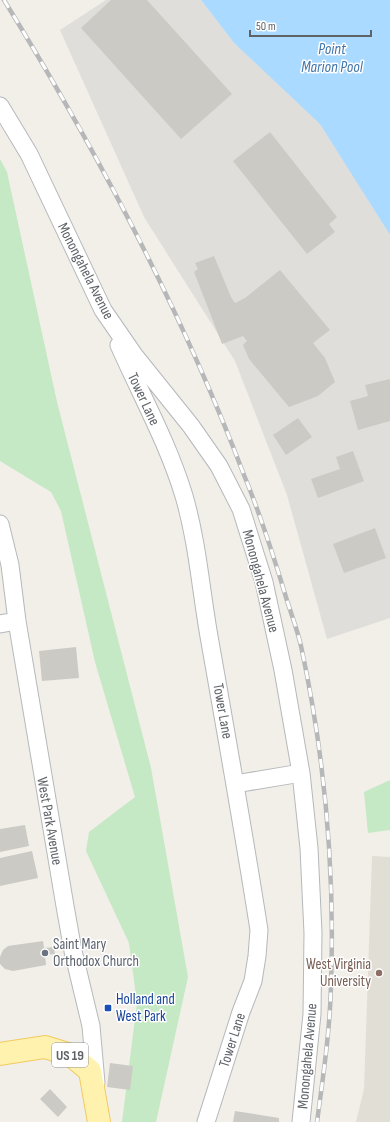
<svg xmlns="http://www.w3.org/2000/svg" width="390" height="1122" font-family="'Sofia Sans Condensed',sans-serif">
<style>
.industrial{fill:#e0deda}
.education{fill:#e1ded6}
.green{fill:#c5e8c5}
.water{fill:#aadaff}
.building{fill:#cccac5}
.lines{fill:none;stroke-linecap:round;stroke-linejoin:round}
.street-casing{stroke:#b5b8bc;stroke-width:19}
.primary-casing{stroke:#f2c960;stroke-width:24}
.street{stroke:#fff;stroke-width:17}
.primary{stroke:#fff2af;stroke-width:22}
.rail-casing{stroke:#b6b7b8;stroke-width:4.5}
.rail{stroke:#fff;stroke-width:3;stroke-dasharray:9;stroke-linecap:butt}
.worship-dot{fill:#6b7280;stroke:#fff;stroke-width:1.5}
.education-dot{fill:#8d6e63;stroke:#fff;stroke-width:1.5}
.transit-dot{fill:#1a4fb4;stroke:#fff;stroke-width:1.5}
.labels{text-anchor:middle;stroke-width:3;stroke-linejoin:round;paint-order:stroke}
.shield{fill:#fff;stroke:#8f9295;stroke-width:1}
.shield-label{font-size:14px;font-weight:bold;fill:#5f6368}
.street-label{font-size:15px;fill:#5f6368;stroke:#fff}
.worship-label{font-size:15px;fill:#5b616d;stroke:#fff;text-anchor:start}
.education-label{font-size:15px;fill:#785e54;stroke:#fff;text-anchor:end}
.transit-label{font-size:15px;fill:#164399;stroke:#fff;text-anchor:start}
.water-label{font-size:16px;font-style:italic;fill:#4174aa;stroke:#fff}
</style>
<rect width="100%" height="100%" fill="#f1efe8"/>
<!-- industrial -->
<path class="industrial" d="M106,0h95l33,43 86,80 70,112v383l-63,21 -40,-144 -52,-134 -91,-144 -84,-187z"/>
<!-- education -->
<path class="education" d="M372,856l18,1v265h-34l8,-33z"/>
<!-- green -->
<path class="green" d="M0,159l7,13 50,230 94,366 37,209 -32,145h-34l15,-119 -8,-60 -43,-92 3,-19 46,-35 -40,-135 -34,-151 -10,-19 -51,-31z
M390,780v50l-22,3 -4,-41z"/>
<!-- water -->
<path class="water" d="M201,0h189v235l-70,-111 -86,-81z"/>
<!-- building -->
<path class="building" d="M111,0h36l85,94 -51,45 -100,-111z
M270,132l67,85 -8,7 6,8 -28,22 -74,-93z
M214,256l17,41 4,6 10,-5 35,-28 50,60 -17,13 12,15 10,24 -17,14 -29,11 -40,-48 -6,-14 4,-4 -4,-5 -21,8 -28,-72 4,-3 -3,-6z
M390,379v42l-32,9 -8,-29 18,-5 -3,-11z
M298,418l14,19 -26,18 -13,-20z
M353,451l11,30 -46,17 -7,-19 29,-10 -4,-12z
M375,528l11,30 -42,15 -11,-29z
M76,647l3,31 -37,3 -3,-30z
M25,825l4,21 -29,6v-23z
M32,851l6,27 -38,8v-28z
M43,941l1,7 10,-1 1,7 -10,1 1,10 -33,6 -8,-2 -5,-5v-7l3,-7 5,-4z
M110,1063l23,3 -3,24 -23,-3z
M50,1089l17,18 -9,10 -18,-18z
M235,1111l44,7v4h-46z"/>
<g class="lines">
<defs>
<path id="street" d="M0,106l29,48 74,156 31,45 57,71 28,40 22,43 23,73 19,88 18,103 8,75 4,85 -1,81 -11,108
M119,345c22,50 49,98 65,151 14,48 17,97 26,146 17,96 34,192 49,288l-2,26 -4,25 -12,31 -35,110
M0,524l10,41 7,56 48,285 8,45 18,75 5,57
M0,624l17,-3
M235,784l66,-11"/>
<path id="primary" d="M0,1054l45,-7 26,8 19,16 9,51"/>
</defs>
<!-- street casing -->
<use href="#street" class="street-casing"/>
<!-- primary casing -->
<use href="#primary" class="primary-casing"/>
<!-- street -->
<use href="#street" class="street"/>
<!-- primary -->
<use href="#primary" class="primary"/>
<defs>
<path id="rail" d="M4,0c93,151 177,309 240,475 16,39 29,79 41,119 5,17 12,34 16,52 24,111 34,225 30,339 -1,46 -8,92 -14,137"/>
</defs>
<!-- rail casing -->
<use href="#rail" class="rail-casing"/>
<!-- rail -->
<use href="#rail" class="rail"/>
</g>
<!-- markers -->
<circle class="worship-dot" cx="45" cy="953" r="4"/>
<circle class="education-dot" cx="379" cy="973" r="4"/>
<rect class="transit-dot" x="104" y="1004" width="8" height="8" rx="2"/>
<g class="labels">
<!-- shield labels -->
<rect class="shield" x="52" y="1043" width="36" height="24" rx="3"/>
<g class="shield-label">
<text x="70" y="1060">US 19</text>
</g>
<!-- street labels -->
<g class="street-label">
<text transform="translate(86 271) rotate(63)" y="5">Monongahela Avenue</text>
<text transform="translate(144 399) rotate(65)" y="5">Tower Lane</text>
<text transform="translate(261 581) rotate(75)" y="5">Monongahela Avenue</text>
<text transform="translate(223 711) rotate(80)" y="5">Tower Lane</text>
<text transform="translate(50 821) rotate(80)" y="5">West Park Avenue</text>
<text transform="translate(232 1040) rotate(-72)" y="5">Tower Lane</text>
<text transform="translate(307 1056) rotate(-85)" y="5">Monongahela Avenue</text>
</g>
<!-- worship labels -->
<g class="worship-label">
<text x="53" y="949">Saint Mary<tspan x="53" dy="17">Orthodox Church</tspan></text>
</g>
<!-- education labels -->
<g class="education-label">
<text x="371" y="969">West Virginia<tspan x="371" dy="17">University</tspan></text>
</g>
<!-- transit labels -->
<g class="transit-label">
<text x="116" y="1004">Holland and<tspan x="116" dy="17">West Park</tspan></text>
</g>
<!-- water labels -->
<g class="water-label">
<text x="332" y="54">Point<tspan x="332" dy="18">Marion Pool</tspan></text>
</g>
</g>
<!-- scale -->
<path d="M250 30v6h121v-6" fill="none" stroke="#5f6368" stroke-width="2"/>
<text x="256" y="30" font-size="12" fill="#5f6368" stroke="#ffffff" stroke-width="3" paint-order="stroke">50 m</text>
</svg>
